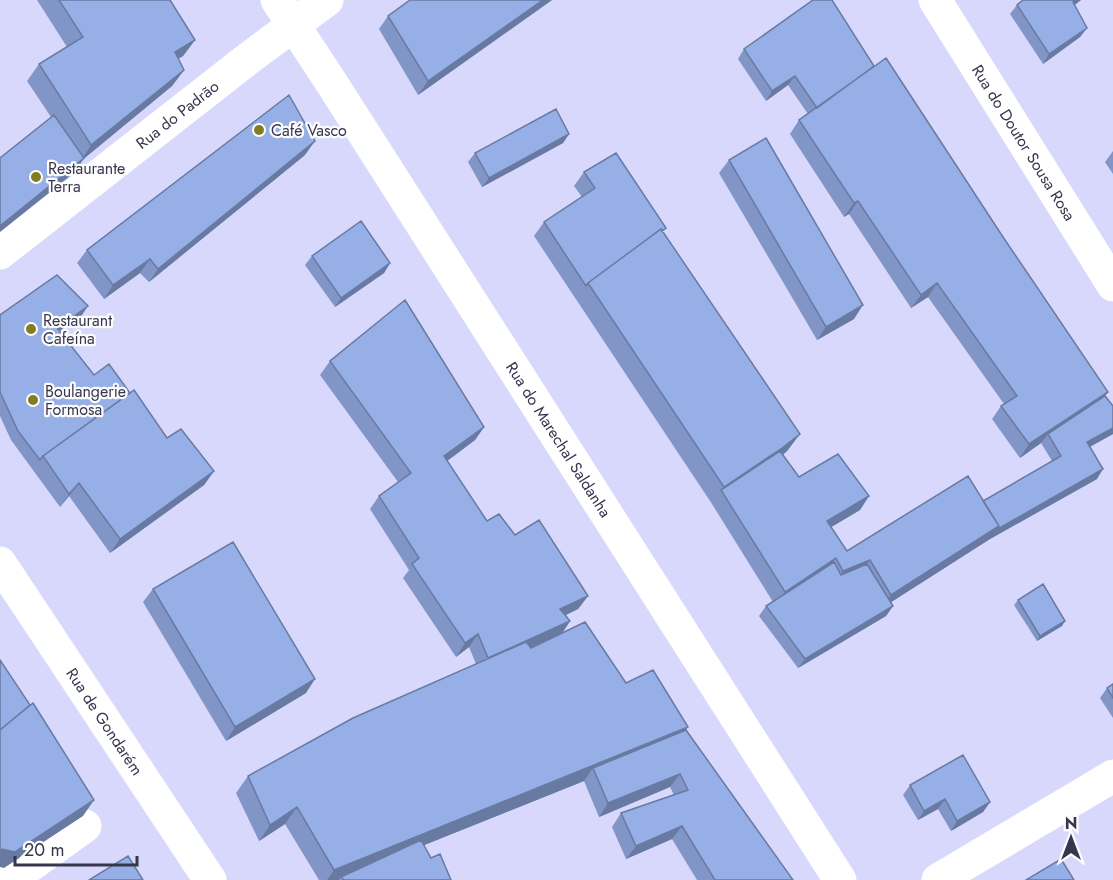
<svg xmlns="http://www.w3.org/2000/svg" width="1113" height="880" font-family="Jost,sans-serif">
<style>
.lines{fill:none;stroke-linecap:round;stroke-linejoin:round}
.minor{stroke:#fff;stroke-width:33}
.wall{fill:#8196c7}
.shaded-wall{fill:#697aa2}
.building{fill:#96afe7;stroke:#697aa2;stroke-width:1.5}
.poi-dot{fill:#827c23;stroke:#fdfdfd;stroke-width:2}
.labels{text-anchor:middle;stroke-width:4.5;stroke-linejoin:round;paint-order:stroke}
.street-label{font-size:16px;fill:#37364f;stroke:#fdfdfd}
.poi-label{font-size:16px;fill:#37364f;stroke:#fdfdfd;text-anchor:start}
</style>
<rect width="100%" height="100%" fill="#d8d8fd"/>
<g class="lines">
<!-- minor -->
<g class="minor">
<path id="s1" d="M277,0l54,82 509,798"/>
<path id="s2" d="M935,0l178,285"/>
<path id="s3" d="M0,253l249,-195 78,-58"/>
<path id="s4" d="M0,563l210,317"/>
<path d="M10,880l75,-54"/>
<path d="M938,880l175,-104"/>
</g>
</g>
<!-- wall -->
<path class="wall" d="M37,0h133l25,40 -12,16 -5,3 6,11 -12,16 -88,72 -9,14 -24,-55 -24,-36 12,-17 28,-17z
M410,0h142l-134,95 -39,-66 9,-13z
M1081,0l-7,5 13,23 -7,9 -37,27 -33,-50 7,-9z
M744,49l130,17 239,340v28l-23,13 7,32 -107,60 -99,63 2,4 -7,10 -88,52 -39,-52 7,-10 7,-4 -61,-98 -178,-268 10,-14 38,-25 -8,-11 10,-14 79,60 125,218 -5,5 16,22 70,19 -9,14 -29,17 16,24 136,-50 69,-40 -11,-18 -21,15 -28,-39 9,-13 3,-2 -76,-107 -17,11 -62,-94 -5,3 -54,-83 9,-14 9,-6 -20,-29 -22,16 -28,-42z
M569,134l-6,9 -81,44 -14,-25 7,-9z
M1113,151v23l-8,-12z
M305,155l-156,127 -9,-9 -36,26 -27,-36 10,-13z
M729,160l125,159 -37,21 -98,-167z
M312,256l78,7 -6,10 -49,34 -30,-42z
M0,315h82l-23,16 35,44 36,18 37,45 47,33 -10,14 -94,68 -41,-57 -9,11 -49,-67 -11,-24z
M330,361l154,66 -9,13 -28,21 40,60 28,14 73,61 -10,13 -12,6 4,6 -8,12 64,50 62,44 -2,3 107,150h-96l-25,-41 -46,20 -14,-32 9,-14 53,-18 -4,-8 -71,30 -15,-36 -160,64 7,13 20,22h-132l-34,-56 -26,17 -23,-48 12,-17 228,-112 -7,-17 -13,10 -53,-79 6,-8 -39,-61 9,-13 19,-14 -78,-107z
M153,589l153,104 -80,48 -83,-139z
M1018,600l44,26 -25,15 -23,-36z
M1113,684v34l-13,-20 7,-10z
M910,785l80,17 -7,10 -32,19 -13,-22 -20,11 -15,-25z"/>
<!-- shaded-wall -->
<path class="shaded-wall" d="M543,0h9l-134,95 10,-14z
M1075,0h6l-15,12 7,-10z
M1087,28l-7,9 -37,27 6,-10z
M195,40l-12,16 -20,12 12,-16z
M184,70l-12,16 -92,76 11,-17z
M795,76l-7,9 -22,16 6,-10z
M569,134l-6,9 -81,44 7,-9z
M315,141l-10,14 -156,127 9,-13z
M84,158l-9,14 -75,60v-6z
M858,201l-9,13 -5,3 10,-14z
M150,259l-10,14 -36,26 9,-14z
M390,263l-6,10 -49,34 6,-9z
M937,283l-9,14 -17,11 10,-13z
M863,305l-9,14 -37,21 9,-13z
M88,306l-6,9 -32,23 7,-10z
M1108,392l-9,13 -51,29 -7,9 -21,15 9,-14z
M484,427l-9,13 -40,30 9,-14z
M1113,428v6l-33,18 7,-10z
M800,434l-12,16 -17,15 -50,25 3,-3z
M1103,469l-6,10 -107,60 -108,69 9,-13 108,-69z
M214,471l-10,14 -94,68 10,-14z
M79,483l-10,13 -9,11 9,-13z
M869,496l-9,14 -42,25 9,-14z
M836,558l-9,14 -52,34 10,-14z
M870,560l-10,13 -26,12 9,-14z
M588,596l-10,13 -27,13 9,-13z
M893,606l-7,10 -88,52 7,-9z
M570,621l-9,14 -82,37 9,-14z
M1065,621l-3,5 -25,15 3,-5z
M478,634l-9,13 -13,10 9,-14z
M315,679l-9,14 -80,48 9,-14z
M688,727l-12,16 -83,25 -9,13 -242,97 -1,-1 -2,3h-12l7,-10z
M680,774l-10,13 -71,30 9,-14z
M945,799l-7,10 -20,11 6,-9z
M94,800l-11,16 -79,52 -4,-1v-16l2,-2z
M990,802l-7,10 -32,19 6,-10z
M297,807l-12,17 -26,17 11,-16z
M682,826l-10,13 -46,20 10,-13z"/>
<!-- building -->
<path class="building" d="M59,0h111l25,40 -20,12 9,18 -93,75 -52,-81 44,-27z
M410,0h133l-115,81 -40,-65z
M813,0h19l42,66 -57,42 -22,-32 -23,15 -28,-42z
M1023,0h52l-2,2 14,26 -38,26 -32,-49z
M886,58l117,179 105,155 -79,52 -28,-38 16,-10 -80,-113 -16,12 -63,-94 -4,2 -55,-83z
M289,95l26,46 -157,128 -8,-10 -37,26 -26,-35z
M556,109l13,25 -80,44 -14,-25z
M54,115l30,43 -84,68v-68z
M766,138l97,167 -37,22 -97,-167z
M616,153l50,75 -4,3 -1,-2 -73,54 -2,3 -42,-64 51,-34 -11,-16z
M361,221l29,42 -49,35 -29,-42z
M661,229l139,205 -18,14 -58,39 -136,-204z
M57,275l31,31 -31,22 37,47 15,-11 21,29 -87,63 -3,4 -22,-29 -18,-39v-77z
M405,300l79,127 -40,29 43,65 12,-7 16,21 24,-15 49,76 -28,13 10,12 -82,37 -10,-24 -13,9 -53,-79 7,-6 -40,-62 32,-23 -81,-112z
M134,390l33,48 14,-9 33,42 -94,68 -41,-56 -10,11 -26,-38z
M1105,396l8,10v22l-26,14 16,27 -107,61 3,-4 -16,-25 78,-45 -13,-22z
M780,451l19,26 39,-23 31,42 -42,25 20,30 121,-75 31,50 -108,69 -21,-35 -27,11 -7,-13 -51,34 -64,-102z
M233,542l82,137 -80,48 -82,-138z
M834,562l7,13 26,-11 26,42 -88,53 -39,-53z
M1043,584l22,37 -25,15 -22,-36z
M585,622l41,61 27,-13 35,57 -354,143 -37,-63 -27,18 -22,-49 105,-58 173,-76 5,6z
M0,660l30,45 -30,25z
M1113,684v14l-6,-10z
M33,703l61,97 -79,52 -13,-3 -2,2v-121z
M686,730l107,150h-78l-33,-54 -46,20 -15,-33 67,-23 -8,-16 -72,29 -15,-35z
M963,755l27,47 -33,19 -12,-22 -21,12 -14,-26z
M421,840l10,18 9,-4 11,26h-107l-3,-3z
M128,856l15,24h-54z
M1061,859l13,21h-48z"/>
<!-- markers -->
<g class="poi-dot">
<circle cx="259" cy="130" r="6"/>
<circle cx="36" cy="177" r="6"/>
<circle cx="31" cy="329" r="6"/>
<circle cx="33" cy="400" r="6"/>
</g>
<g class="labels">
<!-- street labels -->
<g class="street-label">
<text dy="6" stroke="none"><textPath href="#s3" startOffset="225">Rua do Padrão</textPath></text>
<text dy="6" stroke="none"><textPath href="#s2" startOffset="168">Rua do Doutor Sousa Rosa</textPath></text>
<text dy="6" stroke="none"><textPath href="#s1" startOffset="522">Rua do Marechal Saldanha</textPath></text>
<text dy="6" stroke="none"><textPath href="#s4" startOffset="190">Rua de Gondarém</textPath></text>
</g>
<!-- poi labels -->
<g class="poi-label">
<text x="271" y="136">Café Vasco</text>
<text x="48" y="174">Restaurante<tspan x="48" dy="18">Terra</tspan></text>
<text x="43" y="326">Restaurant<tspan x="43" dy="18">Cafeína</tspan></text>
<text x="45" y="397">Boulangerie<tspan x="45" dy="18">Formosa</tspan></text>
</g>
</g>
<!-- north arrow -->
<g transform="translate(1071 838)" stroke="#fdfdfd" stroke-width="4.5" paint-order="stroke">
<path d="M0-4.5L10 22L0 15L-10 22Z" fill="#37364f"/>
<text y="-9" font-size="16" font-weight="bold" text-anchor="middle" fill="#37364f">N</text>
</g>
<!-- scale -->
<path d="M15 856v9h122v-9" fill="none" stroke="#37364f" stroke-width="3"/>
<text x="24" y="856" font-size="18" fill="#37364f" stroke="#fdfdfd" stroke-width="4.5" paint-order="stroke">20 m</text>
</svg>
